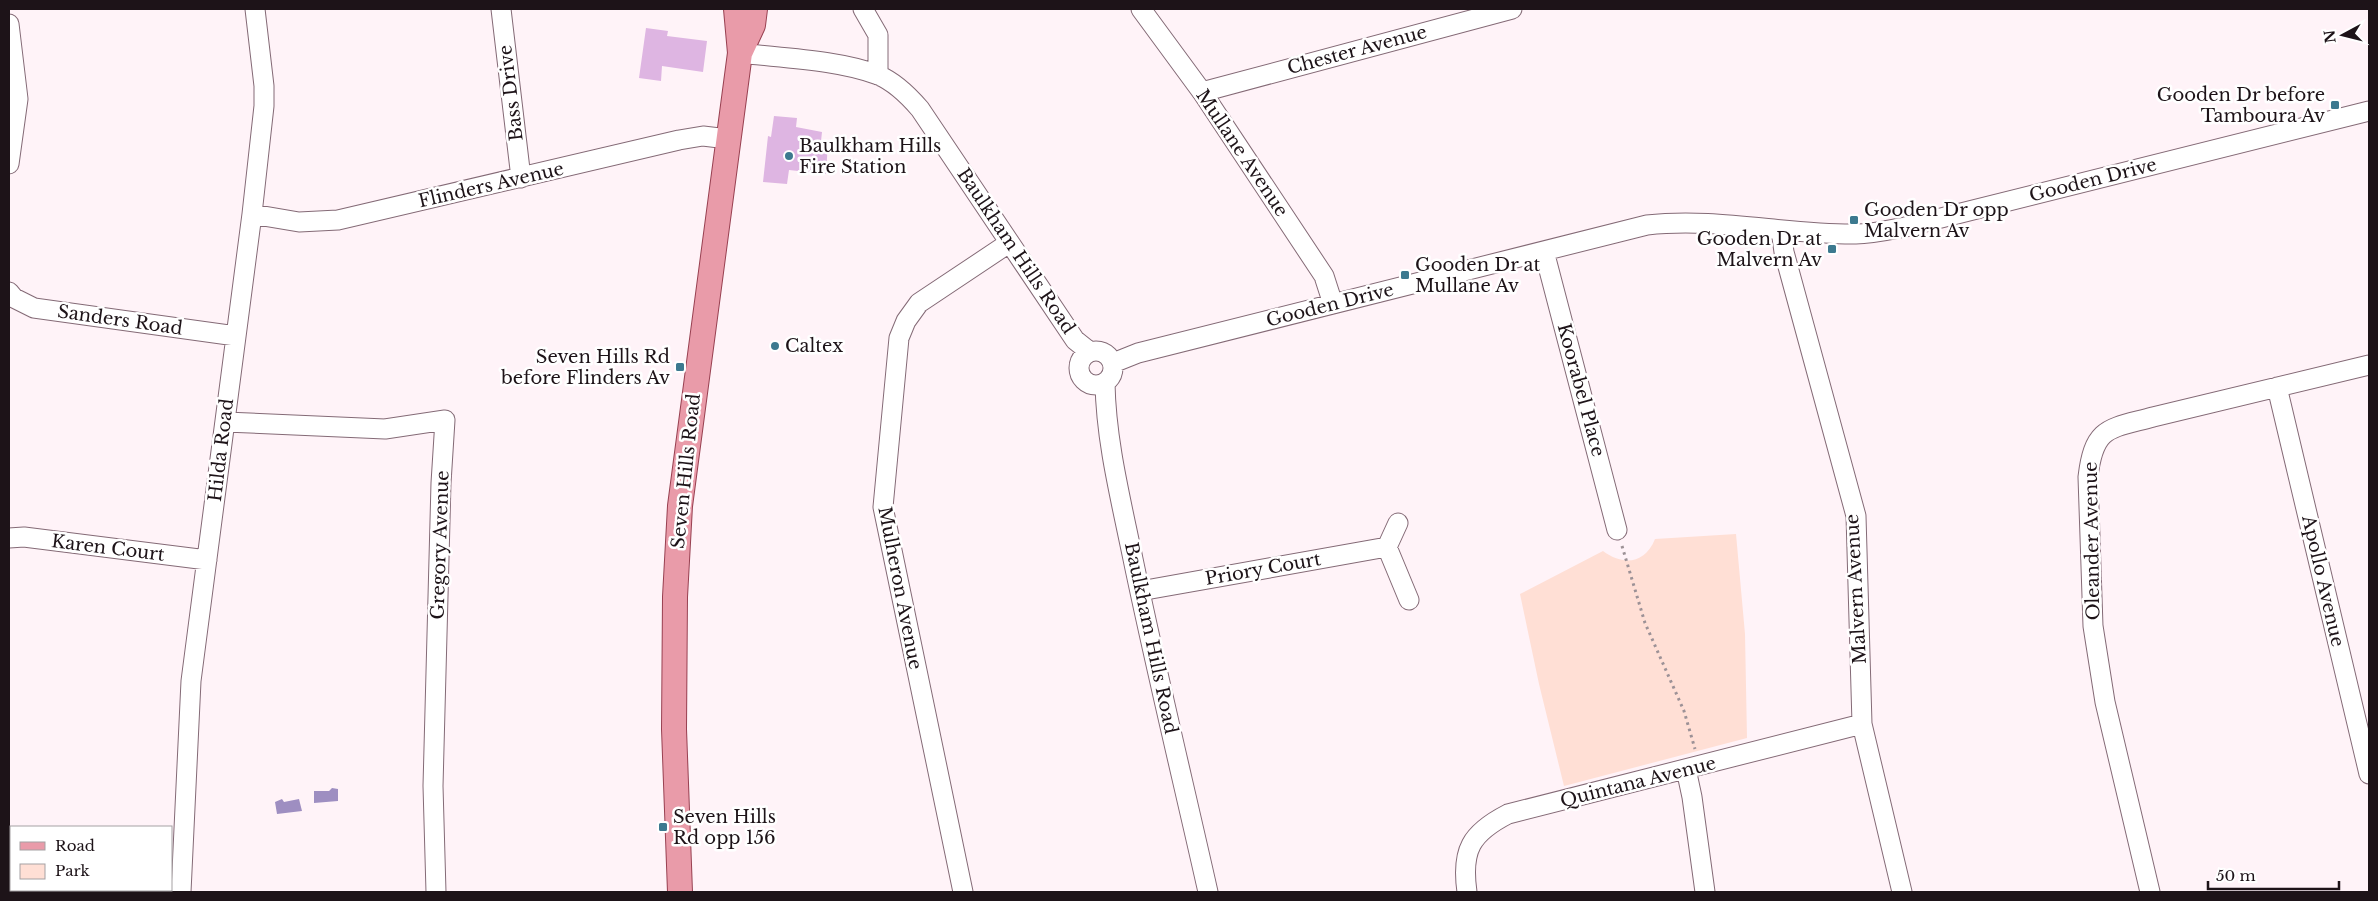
<svg xmlns="http://www.w3.org/2000/svg" width="2378" height="901" font-family="'Libre Baskerville',serif">
<style>
.green{fill:#ffdfd5}
.water{fill:#9e8ec1}
.building{fill:#deb5e2}
.lines{fill:none;stroke-linecap:round;stroke-linejoin:round}
.minor-casing{stroke:#846a76;stroke-width:21}
.major-casing{stroke:#984051;stroke-width:26}
.path{stroke:#9c9196;stroke-width:3;stroke-dasharray:2.5 4;stroke-linecap:butt}
.minor{stroke:#fff;stroke-width:19}
.major{stroke:#e99ba9;stroke-width:24}
.poi-dot{fill:#3c798f;stroke:#fff;stroke-width:2}
.labels{text-anchor:middle;stroke-width:5;stroke-linejoin:round;paint-order:stroke}
.street-label{font-size:18px;fill:#1d1318;stroke:#fff}
.poi-label{font-size:18px;fill:#1d1318;stroke:#fff;text-anchor:start}
</style>
<rect width="100%" height="100%" fill="#fff3f8"/>
<!-- green -->
<path class="green" d="M1736,534l9,100 2,104 -183,48 -25,-102 -19,-90 83,-43c20,15 42,13 52,-12z"/>
<!-- water -->
<path class="water" d="M332,788l6,1v12l-24,2v-12h15z
M282,799l2,3 15,-3 3,12 -25,3 -2,-12z"/>
<!-- building -->
<path class="building" d="M646,28l22,3 -1,5 40,5 -4,31 -41,-6 -1,15 -22,-3z
M774,116l23,2 -1,9 26,5 -1,9 7,1 -2,32 -37,-4 -2,14 -24,-2 5,-46 3,1z"/>
<g class="lines">
<defs>
<path id="minor" d="M501,9l20,169
M863,9l15,26v40
M1141,9l61,83 122,184 9,28
M9,24l9,75 -9,65
M740,53c42,5 100,7 138,22 17,7 30,20 42,34l155,231 15,12
M1202,92l310,-83
M252,214l47,8 39,-2 341,-80 24,-4 25,3
M1781,230l3,22 72,264 6,208 40,168
M1544,251l73,279
M9,292l5,6 20,10 202,28
M1079 368a17 17 0 1 1 34 0a17 17 0 1 1-34 0Z
M1113,363l25,-10 509,-128c70,-8 139,10 209,9 17,0 33,-4 49,-7l464,-116
M1105,383c1,59 16,117 28,176 23,111 50,222 75,333
M2277,387l92,387
M225,422l160,7 60,-9 -4,63 -8,303 3,106
M9,538l15,-1 183,23
M1387,547l22,53
M1140,591l247,-44 11,-24
M1686,769l6,28 13,95
M181,892l10,-211 61,-467 12,-108v-20l-9,-77
M963,892l-80,-385 16,-169 7,-17 13,-18 90,-60
M1467,892c-6,-42 4,-59 41,-78l354,-90
M2150,892l-45,-190 -12,-76 -5,-149c6,-51 21,-48 65,-60l216,-52"/>
<path id="major" d="M741,51l12,-26 2,-16
M680,892l-6,-163 1,-132 5,-91 60,-453 -4,-44"/>
</defs>
<!-- minor casing -->
<use href="#minor" class="minor-casing"/>
<!-- major casing -->
<use href="#major" class="major-casing"/>
<!-- path -->
<path class="path" d="M1622,546l23,77 39,88 11,38"/>
<!-- minor -->
<use href="#minor" class="minor"/>
<!-- major -->
<use href="#major" class="major"/>
</g>
<!-- markers -->
<g class="poi-dot">
<rect x="2330" y="100" width="10" height="10" rx="2.5"/>
<circle cx="789" cy="156" r="5"/>
<rect x="1849" y="215" width="10" height="10" rx="2.5"/>
<rect x="1827" y="244" width="10" height="10" rx="2.5"/>
<rect x="1400" y="270" width="10" height="10" rx="2.5"/>
<circle cx="775" cy="346" r="5"/>
<rect x="675" y="362" width="10" height="10" rx="2.5"/>
<rect x="658" y="822" width="10" height="10" rx="2.5"/>
</g>
<g class="labels">
<!-- street labels -->
<g class="street-label">
<text transform="translate(1357 50) rotate(-15)" y="6">Chester Avenue</text>
<text transform="translate(511 93) rotate(-97)" y="6">Bass Drive</text>
<text transform="translate(1242 153) rotate(56)" y="6">Mullane Avenue</text>
<text transform="translate(2093 180) rotate(-14)" y="6">Gooden Drive</text>
<text transform="translate(491 185) rotate(-13)" y="6">Flinders Avenue</text>
<text transform="translate(1016 251) rotate(56)" y="6">Baulkham Hills Road</text>
<text transform="translate(1330 305) rotate(-14)" y="6">Gooden Drive</text>
<text transform="translate(120 320) rotate(8)" y="6">Sanders Road</text>
<text transform="translate(1581 390) rotate(75)" y="6">Koorabel Place</text>
<text transform="translate(221 450) rotate(-83)" y="6">Hilda Road</text>
<text transform="translate(686 471) rotate(-84)" y="6">Seven Hills Road</text>
<text transform="translate(2092 541) rotate(-91)" y="6">Oleander Avenue</text>
<text transform="translate(440 545) rotate(-88)" y="6">Gregory Avenue</text>
<text transform="translate(108 548) rotate(7)" y="6">Karen Court</text>
<text transform="translate(1263 569) rotate(-10)" y="6">Priory Court</text>
<text transform="translate(2323 581) rotate(77)" y="6">Apollo Avenue</text>
<text transform="translate(900 588) rotate(79)" y="6">Mulheron Avenue</text>
<text transform="translate(1856 589) rotate(-93)" y="6">Malvern Avenue</text>
<text transform="translate(1151 638) rotate(78)" y="6">Baulkham Hills Road</text>
<text transform="translate(1638 782) rotate(-14)" y="6">Quintana Avenue</text>
</g>
<!-- poi labels -->
<g class="poi-label">
<text x="2325" y="101" text-anchor="end">Gooden Dr before<tspan x="2325" dy="21">Tamboura Av</tspan></text>
<text x="799" y="152">Baulkham Hills<tspan x="799" dy="21">Fire Station</tspan></text>
<text x="1864" y="216">Gooden Dr opp<tspan x="1864" dy="21">Malvern Av</tspan></text>
<text x="1822" y="245" text-anchor="end">Gooden Dr at<tspan x="1822" dy="21">Malvern Av</tspan></text>
<text x="1415" y="271">Gooden Dr at<tspan x="1415" dy="21">Mullane Av</tspan></text>
<text x="785" y="352">Caltex</text>
<text x="670" y="363" text-anchor="end">Seven Hills Rd<tspan x="670" dy="21">before Flinders Av</tspan></text>
<text x="673" y="823">Seven Hills<tspan x="673" dy="21">Rd opp 156</tspan></text>
</g>
</g>
<!-- border -->
<rect width="2378" height="901" fill="none" stroke="#1d1318" stroke-width="20"/>
<!-- legend -->
<rect x="10" y="826" width="162" height="65" fill="#ffffff" stroke="#a5a1a3"/>
<rect x="20" y="842" width="25" height="8" fill="#e99ba9" stroke="#a5a1a3"/>
<text x="55" y="851" font-size="15" fill="#1d1318">Road</text>
<rect x="20" y="864" width="25" height="15" fill="#ffdfd5" stroke="#a5a1a3"/>
<text x="55" y="876" font-size="15" fill="#1d1318">Park</text>
<!-- north arrow -->
<g transform="translate(2343 35) rotate(263)" stroke="#ffffff" stroke-width="4" paint-order="stroke">
<path d="M0-4L9 19L0 12L-9 19Z" fill="#1d1318"/>
<text y="-8" font-size="14" font-weight="bold" text-anchor="middle" fill="#1d1318">N</text>
</g>
<!-- scale -->
<path d="M2208 881v8h131v-8" fill="none" stroke="#1d1318" stroke-width="2.5"/>
<text x="2216" y="881" font-size="15" fill="#1d1318" stroke="#ffffff" stroke-width="4" paint-order="stroke">50 m</text>
</svg>
